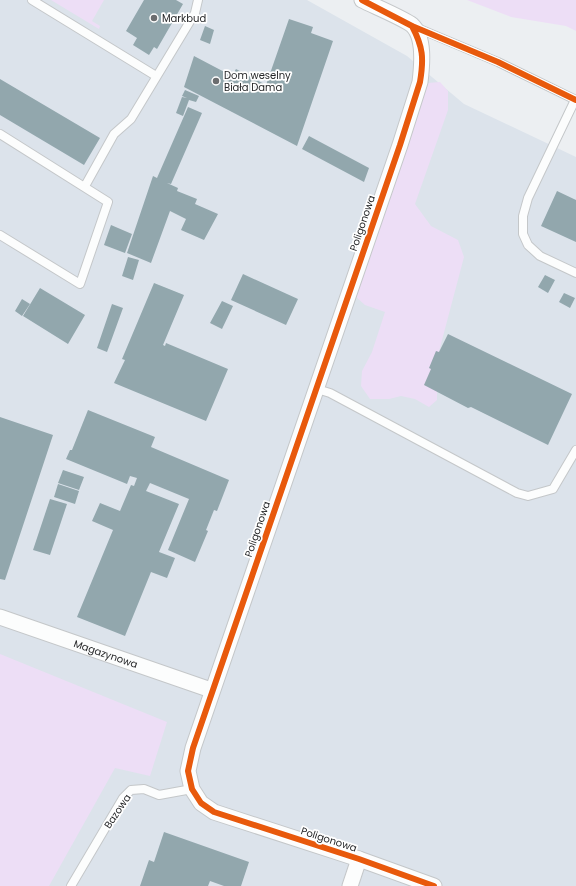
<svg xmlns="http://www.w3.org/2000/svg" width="576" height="886" font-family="Poppins,sans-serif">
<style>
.built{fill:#dce3eb}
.green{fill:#eddef6}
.building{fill:#92a7ad}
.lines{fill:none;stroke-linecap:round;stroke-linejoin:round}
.lane-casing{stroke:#c4c7c9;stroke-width:10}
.street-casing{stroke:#c4c7c9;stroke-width:17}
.lane{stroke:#fcfdfd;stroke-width:8}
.street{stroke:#fcfdfd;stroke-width:15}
.cycleway-casing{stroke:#fff;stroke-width:8}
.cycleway{stroke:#e8590c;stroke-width:6}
.poi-dot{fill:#6b6d6f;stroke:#fff;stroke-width:1.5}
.labels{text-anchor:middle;stroke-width:3.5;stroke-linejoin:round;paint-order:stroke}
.poi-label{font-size:10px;fill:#262729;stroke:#fff;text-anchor:start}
.street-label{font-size:10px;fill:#262729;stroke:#fff}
</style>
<rect width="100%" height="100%" fill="#eceff2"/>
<!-- built -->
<path class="built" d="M0,0h307l100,56 57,48 112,53v729h-576z"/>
<!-- green -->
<path class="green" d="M51,0h53l-12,21 8,5 -1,3z
M467,0h109v31l-10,-5 -55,-9z
M440,82l8,9v19l-33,94 16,22 27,14 6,17 -27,102v41l-8,7 -14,-8 -14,-3 -12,3h-19l-9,-13 1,-15 10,-19 13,-40 -20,-7 -11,-10 66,-196 8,-16z
M0,654l167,68 -17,54 -35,-8 -66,118h-49z"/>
<!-- building -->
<path class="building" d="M144,0h32l7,4 -26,45 -3,-2 -5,8 -16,-10 4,-7 -11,-7z
M289,19l24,8 -2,6 22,8 -36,105 -113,-59 10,-31 38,20 4,-7 30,16z
M205,26l9,4 -4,14 -10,-4z
M0,79l100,59 -16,27 -84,-50z
M185,90l14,6 -3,6 -7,-2 -6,16 -7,-3 6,-16 5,1 -5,-2z
M188,107l14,6 -31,71 -4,-1 11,5 -1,3 20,8 -2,5 23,10 -14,26 -23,-10 5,-11 -16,-8 -19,52 -24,-10 26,-77 4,2z
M309,136l60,32 -5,14 -62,-33z
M557,191l19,9v42l-35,-16z
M111,225l21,9 -7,19 -21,-8z
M128,257l11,3 -6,20 -11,-4z
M243,274l55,25 -12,26 -55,-25z
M545,275l10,5 -7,13 -10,-6z
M154,283l30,12 -21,50 2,1 1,-3 62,26 -22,52 -92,-38 11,-23 -3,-1z
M40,288l45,27 -17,29 -45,-28z
M564,293l11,5 -5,10 -11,-6z
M22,299l8,5 -8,12 -7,-5z
M222,301l11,5 -11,23 -12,-6z
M112,304l11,4 -16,44 -10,-4z
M448,334l124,60 -24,51 -77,-38 -3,1 -44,-23 7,-16 -2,-1 7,-17 3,1z
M88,410l67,27 -4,10 78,33 -12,31 -3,-1 -8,20 2,1 -13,31 -27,-12 21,-51 -39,-16 -4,8 33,13 -20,48 16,6 -8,20 -16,-6 -26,64 -48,-19 36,-87 -21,-9 8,-18 20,8 11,-26 3,1 3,-8 -7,-2 -3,8 -61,-25 4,-9h2z
M0,417l53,18 -48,145 -5,-1z
M63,470l21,7 -5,13 -21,-7z
M58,484l21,7 -4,13 -21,-7z
M50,499l17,5 -17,51 -17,-5z
M164,832l85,30 -8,24h-17l-14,-5 -2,5h-68l9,-26 5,2z"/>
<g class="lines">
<defs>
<path id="lane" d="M32,0l124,76
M415,27l83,35 78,38
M575,100l-47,98 -5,18v18l5,11 12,11 36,17
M0,134l108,68 -28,82 -80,-49
M85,186l29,-52 17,-15 64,-106 3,-13
M317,389l13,4 187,100 11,3 25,-7 23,-39
M71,886l52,-88 8,-8 13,-1 15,6 33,-6"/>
<g id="street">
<path d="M362,0c12,6 41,18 50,25 13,12 10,41 8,57l-20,63 -207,603 -5,23 4,18 9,14 13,9 145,47 75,27"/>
<path id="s1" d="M0,617l211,73"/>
<path d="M350,886l9,-27"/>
</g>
</defs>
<!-- lane casing -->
<use href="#lane" class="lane-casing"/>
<!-- street casing -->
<use href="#street" class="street-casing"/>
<!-- lane -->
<use href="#lane" class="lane"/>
<!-- street -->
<use href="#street" class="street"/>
<defs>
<path id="cycleway" d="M362,0l50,26 86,36 78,38
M412,26c11,21 12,32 8,56l-20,63 -207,603 -5,23 4,18 9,14 13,9 145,47 75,27"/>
</defs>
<!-- cycleway casing -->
<use href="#cycleway" class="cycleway-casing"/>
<!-- cycleway -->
<use href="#cycleway" class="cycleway"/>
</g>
<!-- markers -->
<g class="poi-dot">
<circle cx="154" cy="18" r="4"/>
<circle cx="216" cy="81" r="4"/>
</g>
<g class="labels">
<!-- poi labels -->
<g class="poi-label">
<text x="162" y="22">Markbud</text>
<text x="224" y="79">Dom weselny<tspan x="224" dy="12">Biała Dama</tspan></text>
</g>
<!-- street labels -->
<g class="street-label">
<text transform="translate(362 223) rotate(-71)" y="4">Poligonowa</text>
<text transform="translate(257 529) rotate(-71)" y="4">Poligonowa</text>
<text dy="4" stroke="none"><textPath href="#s1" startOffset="112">Magazynowa</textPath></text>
<text transform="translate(117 811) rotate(-56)" y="4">Bazowa</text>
<text transform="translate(329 839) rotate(18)" y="4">Poligonowa</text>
</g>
</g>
</svg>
